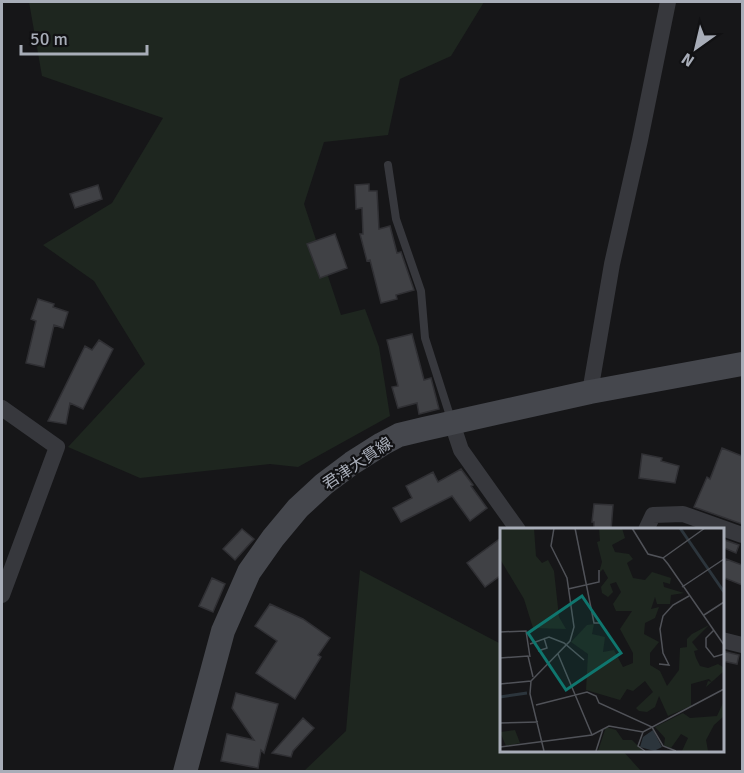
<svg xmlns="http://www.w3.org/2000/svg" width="744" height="773" font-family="Signika,'Noto Sans JP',sans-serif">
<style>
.green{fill:#1e261f}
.building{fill:#404145;stroke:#303034;stroke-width:1.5}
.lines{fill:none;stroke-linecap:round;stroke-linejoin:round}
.lane{stroke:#37383d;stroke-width:8}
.street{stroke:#37383d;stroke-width:16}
.secondary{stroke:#45474d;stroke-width:24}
.labels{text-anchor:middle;stroke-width:4.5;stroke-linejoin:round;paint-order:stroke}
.street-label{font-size:16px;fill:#a8adb8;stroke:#111113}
.inset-river{fill:none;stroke:#2c353c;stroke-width:3}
.inset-road{fill:none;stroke:#505258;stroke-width:1.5}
.view{fill:#0f766e;fill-opacity:0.15;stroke:#0f766e;stroke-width:3}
.inset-edge{fill:none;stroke:#a8adb8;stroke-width:3}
</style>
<rect width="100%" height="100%" fill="#161618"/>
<!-- green -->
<path class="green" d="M29,2h455l-33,54 -51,23 -12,56 -64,7 -20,62 37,111 24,-6 14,38 11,69 -92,51 -28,-3 -130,14 -72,-31 77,-83 -51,-83 -51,-36 69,-42 51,-85 -121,-42z
M360,570l141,74v106l122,1 18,20h-337l42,-40z"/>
<!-- building -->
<path class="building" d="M369,184v7h8l2,38 11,-3 7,27 4,-1 13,38 -18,5 1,4 -16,4 -11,-43 -3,1 -7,-27h3l-1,-26 -6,1 -1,-24z
M98,185l4,14 -27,9 -5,-14z
M335,234l12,34 -27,10 -13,-34z
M38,299l16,5 -1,3 15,5 -5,16 -9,-3 -10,42 -18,-4 10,-42 -5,-2z
M412,334l12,46 7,-2 8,31 -20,5 -2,-11 -19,5 -6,-21 6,-1 -11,-46z
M99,340l14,9 -30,60 -13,-6 -4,21 -18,-3 37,-75 7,4z
M722,448l20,8v68l-48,-17 13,-30 3,2z
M642,454l20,4 -1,3 18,5 -4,17 -36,-5z
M461,469l12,16 -2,1 16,22 -17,13 -18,-25 -51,26 -8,-14 19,-10 -6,-12 27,-14 5,10z
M594,504l19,1 -2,25h-17v-8h-2z
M242,529l12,10 -19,21 -12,-11z
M501,538v37l-16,12 -18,-24z
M722,539l17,6 -3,8 -14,-6z
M726,559l16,6v20l-20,-8v-6z
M212,578l13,6 -12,28 -14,-6z
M270,604l33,15 27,19 -12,17 3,2 -26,42 -39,-26 21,-32 -22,-15z
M722,651l17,4 -2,9 -15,-3z
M236,693l42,11 -14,49 -3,-3 -3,18 -37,-7 6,-27 27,6 -22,-32z
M303,718l11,10 -21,23 -2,6 -19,-4z"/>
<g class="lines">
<!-- lane -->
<path class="lane" d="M388,165l8,54 25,72 4,47 26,81"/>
<!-- street -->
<path class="street" d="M590,392l22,-128 28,-124 28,-138
M452,423l9,27 57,80
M646,530l7,-15 30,-1 59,21
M2,595l55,-148 -55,-39
M722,640l20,5"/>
<!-- secondary -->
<path class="secondary" d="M185,772l38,-141 26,-59 24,-34 25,-30 26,-24 28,-21 30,-19 17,-9 25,-6 166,-37 152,-28"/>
</g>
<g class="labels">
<!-- street labels -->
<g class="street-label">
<text transform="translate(357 463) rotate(-34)" y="6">君津大貫線</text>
</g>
</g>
<!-- overview -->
<g transform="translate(500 528)">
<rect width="224" height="224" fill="#161618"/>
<path d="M0,0h34l2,28 6,7 6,-3 6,11 5,46 7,12 -33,-1 -9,-29 -24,-40zM99,0h23l3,10 -13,7 3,7 14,2 4,5 -6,4 6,15 12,2 7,-8 19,6 -1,6 -7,-2 1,5 20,6 -13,2 -1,9h-13l-2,-7 -4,12 8,-2 -4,11 -10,5 -1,11 15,8 -9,11v12l10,6 7,15 12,-16 1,-22 7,-1v-8l5,-5 17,-9 -17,17 6,8 -4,1 2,7 4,8 8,2 10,-4 5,3v5l-17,15 2,-6 4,1 -3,-3 -18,5v22l-23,10 -9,-20 -4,11 -8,5 -8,-1 -3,-3 17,-16 -8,-11 -12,10 -6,-2 -7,11 -34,-10 2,-36 -17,-12 16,-17 7,-1 -2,10 13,3 -2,15 11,-2 9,17 10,-4v-10l-13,-24 12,-18h-16l-3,-7 8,-12 -5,-10 -6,2 3,8 -5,5 -6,-4 -1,-6 7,-9 -5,-9 -4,4 3,-11 -5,-20 3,-1zM223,175v14l-9,8 -8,15 2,11h-26l6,-13 -7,-4 -10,14 -7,-2 1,-8 -10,-11 28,-14 7,5 27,-2zM106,199l10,3 7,10h9l11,11h-45zM15,202l5,13 -14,3 -6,-14z" fill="#1e261f"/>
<path d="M153,202l9,17 -6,3 17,1h-19l-14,-4 3,-10z" fill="#2c353c"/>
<path class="inset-river" d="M180,0l44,64M0,169l27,-4"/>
<path class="inset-road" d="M75,0l19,95h6M132,0l16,26 15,4 5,6 56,81M163,30l42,-30M182,59l42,-28M68,61l31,-7v-12M204,87l20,-13M214,102l-8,8v9l8,10 10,-3M0,104l26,-1 4,26M30,116l19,-7 15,6 20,17M38,123l9,-3 -3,-10M58,126l34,81M0,130l28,-2 5,21M159,136l10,1 -6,-12 -3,-24 3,-13 10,-11 16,-9M0,156l31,-3M36,177l51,-13 9,4 3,7 53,24 11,19 13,5M0,195l38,-1M143,204l-5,14 7,5M0,219l92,-12 17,-9 34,6 81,-43M44,223l-14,-57 1,-13 39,-40 4,-14 -7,-49 -16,-32 3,-18M96,223l7,-22"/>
<path class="view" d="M82,68l39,57 -55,37 -38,-57z"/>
<rect width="224" height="224" class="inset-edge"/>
</g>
<!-- border -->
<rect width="744" height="773" fill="none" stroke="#a8adb8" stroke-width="6"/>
<!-- north arrow -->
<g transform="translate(696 48) rotate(214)" stroke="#111113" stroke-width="4.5" paint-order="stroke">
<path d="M0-4.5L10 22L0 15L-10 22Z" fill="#a8adb8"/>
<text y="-9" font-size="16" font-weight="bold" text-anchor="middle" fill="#a8adb8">N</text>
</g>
<!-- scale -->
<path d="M21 45v9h126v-9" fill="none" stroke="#a8adb8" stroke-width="3"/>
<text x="30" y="45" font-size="18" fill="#a8adb8" stroke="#111113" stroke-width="4.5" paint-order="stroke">50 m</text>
</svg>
